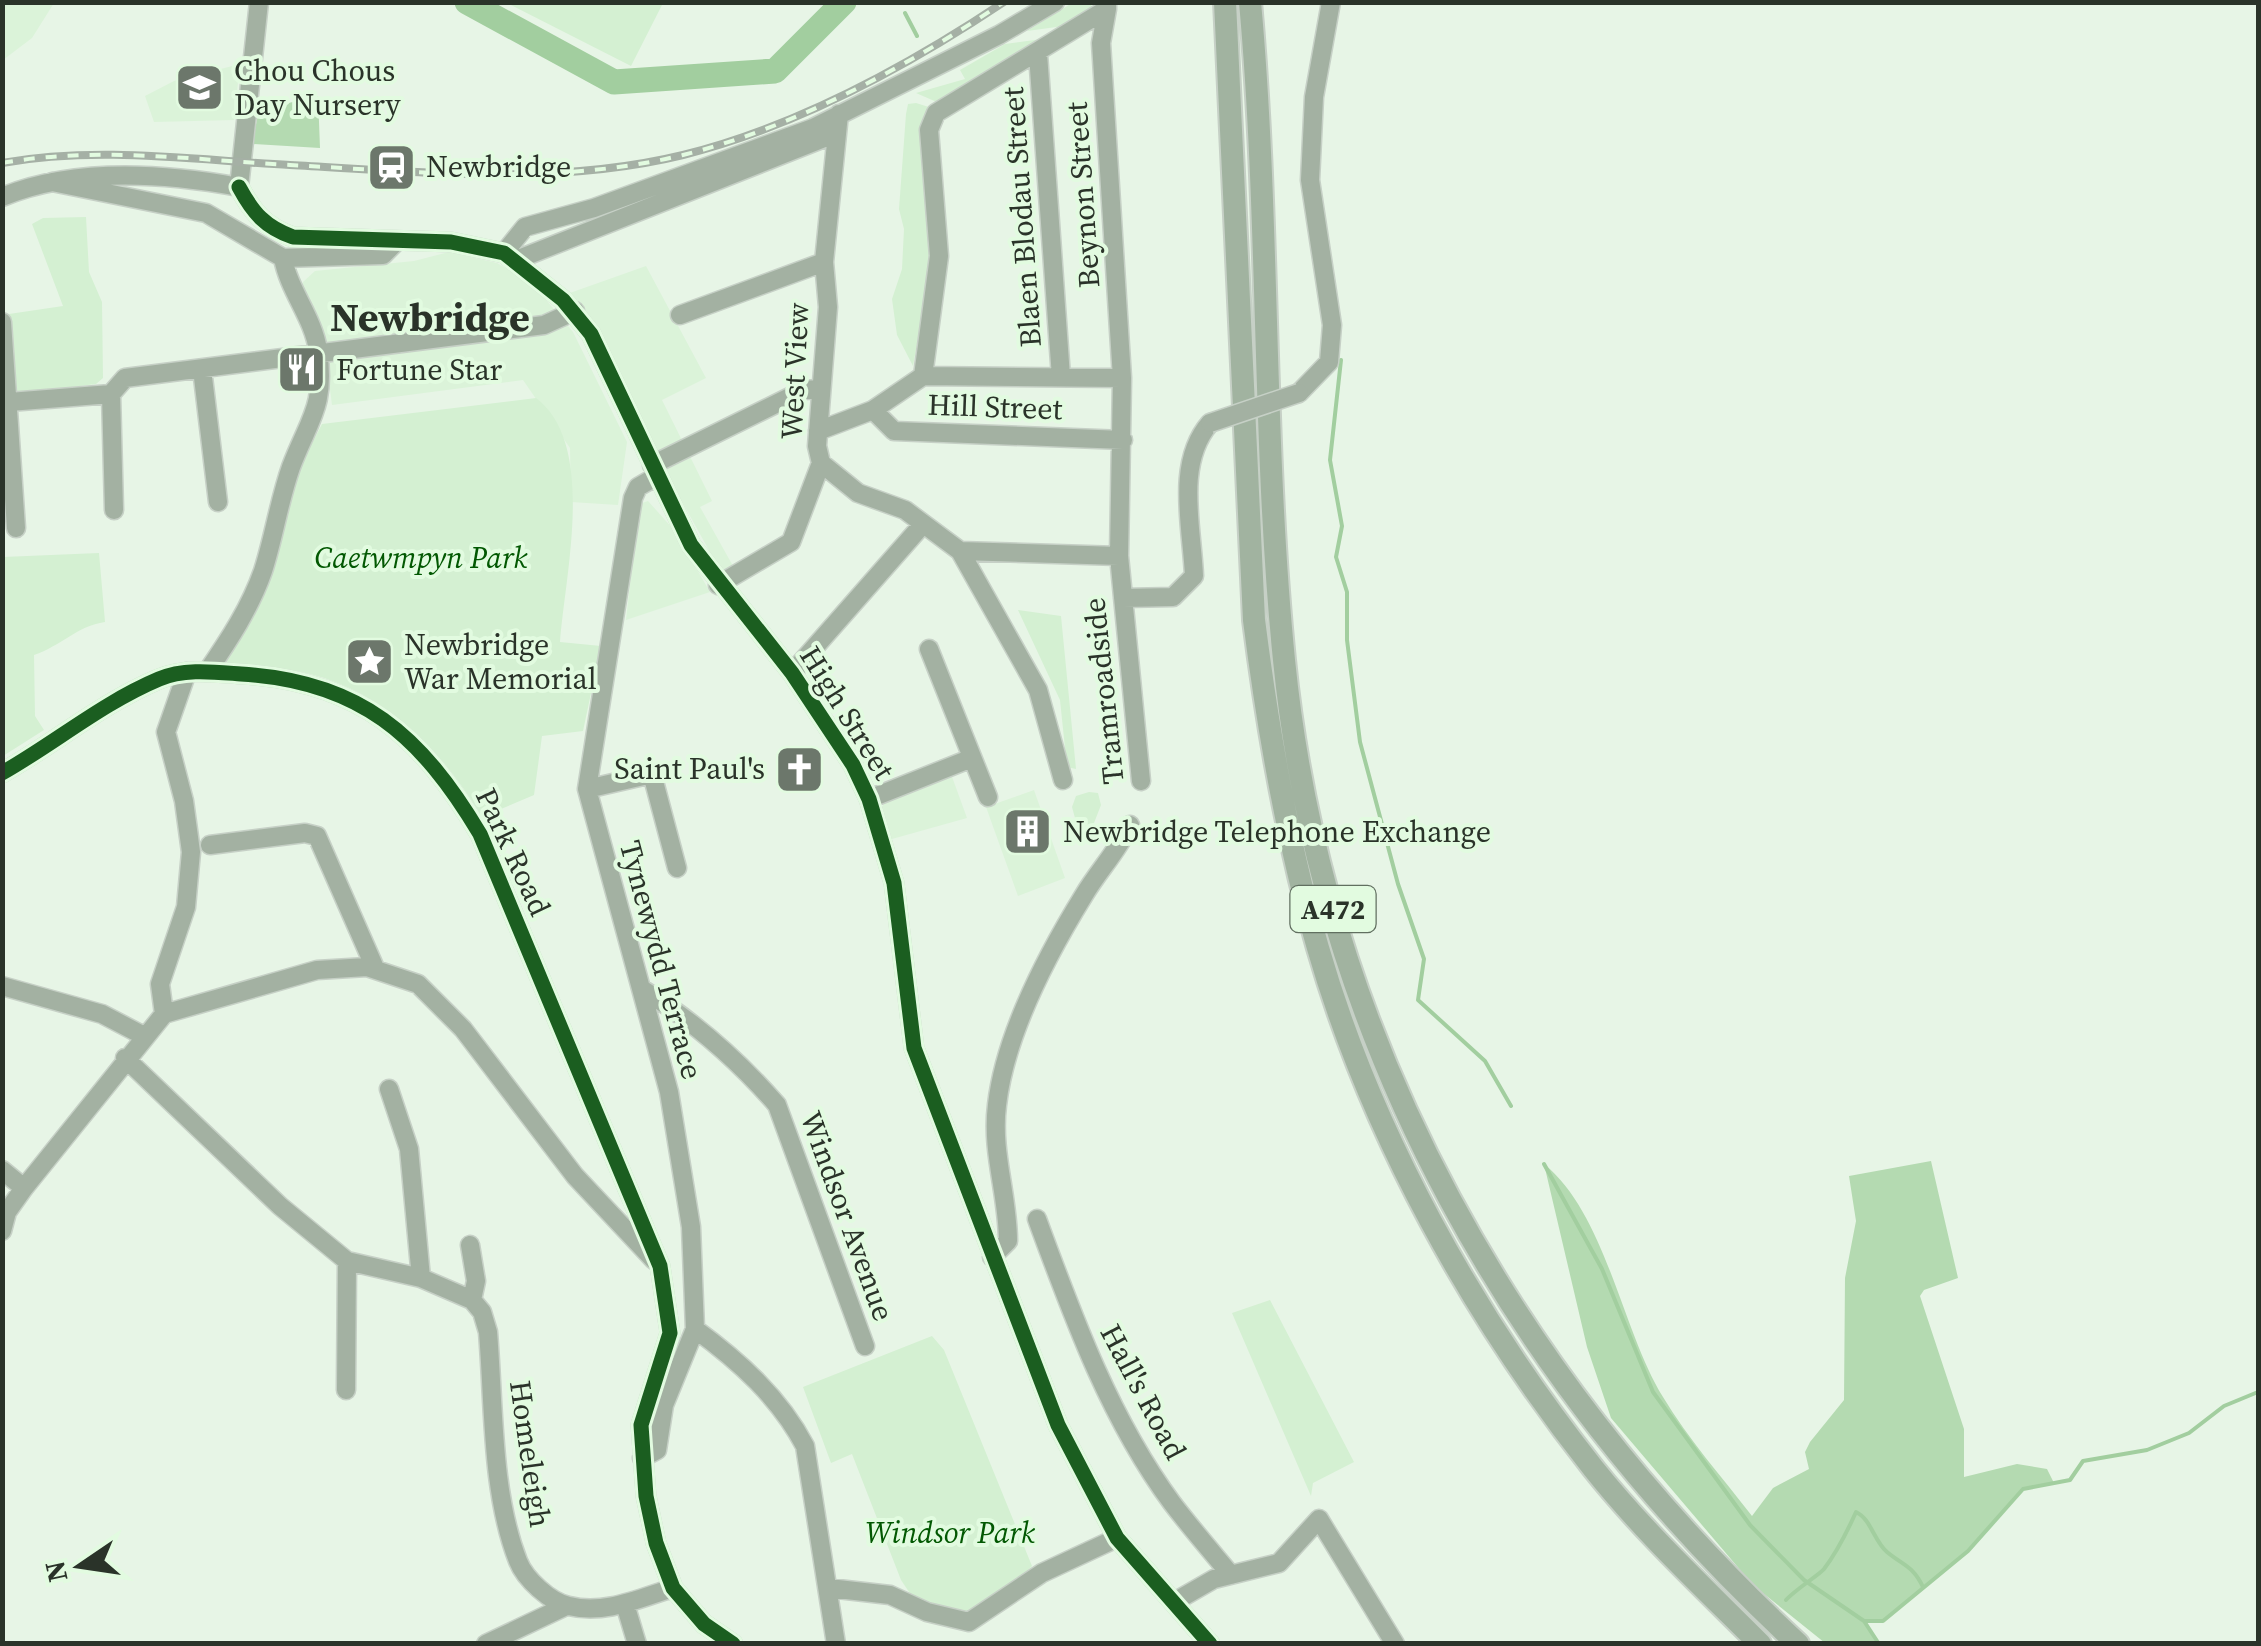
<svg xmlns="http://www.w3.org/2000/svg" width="2261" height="1646" font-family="'Source Serif 4',serif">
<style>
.built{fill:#dbf3d9}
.green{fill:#d4f0d2}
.forest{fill:#b4dab1}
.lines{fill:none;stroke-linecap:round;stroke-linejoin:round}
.stream{stroke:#a2ce9f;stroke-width:4}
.river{stroke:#a2ce9f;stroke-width:25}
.minor-casing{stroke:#c6d0c6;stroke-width:21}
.major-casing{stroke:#c6d0c6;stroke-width:26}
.minor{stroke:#a3b1a2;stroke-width:18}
.major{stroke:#a1b3a0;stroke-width:22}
.rail-casing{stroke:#a5b0a5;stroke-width:8}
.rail{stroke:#e2fbe0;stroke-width:4;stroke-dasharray:11;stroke-linecap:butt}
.minor-bridge-casing{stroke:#c6d0c6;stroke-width:21;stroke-linecap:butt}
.minor-bridge{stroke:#a3b1a2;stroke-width:18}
.cycleway-casing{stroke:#e2fbe0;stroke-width:21}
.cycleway{stroke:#1b5e20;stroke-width:15}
.labels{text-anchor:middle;stroke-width:8;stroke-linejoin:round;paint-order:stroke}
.shield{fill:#e2fbe0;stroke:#616f60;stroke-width:2.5}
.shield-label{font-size:28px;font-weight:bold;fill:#2a3329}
.poi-label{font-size:30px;fill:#2a3329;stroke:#e2fbe0;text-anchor:start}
.street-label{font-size:30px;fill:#2a3329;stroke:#e2fbe0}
.park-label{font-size:30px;font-style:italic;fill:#025802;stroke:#e2fbe0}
.district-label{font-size:40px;font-weight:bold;fill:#2a3329;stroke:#e2fbe0}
</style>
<rect width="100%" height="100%" fill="#e7f5e6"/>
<!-- built -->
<path class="built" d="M3,2l51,1 -22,35 -29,22z
M240,64l-6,56 -80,2 -9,-26 29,-15z
M449,252l48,11 35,20 41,49 54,110 -9,63 -47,-3 -1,-54 -47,-68 -191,25 -6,-47 -25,-68 2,-8 12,-11 99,-10z
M646,266l60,112 -44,22 50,101 -12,6 33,59 -12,6 -154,-278z
M648,501l26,29 36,62 -84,28 13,-116z
M951,774l16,44 -75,21 -10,-32 4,-7z
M1034,790l31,88 -47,18 -32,-89z"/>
<!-- green -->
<path class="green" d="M507,3h156l-32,63z
M1072,3h19l1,7 -21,15 -44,6z
M1057,37l-118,66 -23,-10 49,-14 -5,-9 45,-26z
M916,103l16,5 1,146 -20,112 -16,-31 -5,-36 10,-30 2,-40 -5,-20 7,-95 2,-10z
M86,217l3,55 13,30 1,76 -7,6 -81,10 -6,-80 54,-8 -31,-82 11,-6z
M536,398c61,46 29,176 24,244l41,4 -18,85 -41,5 -8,59 -52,22c-55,-92 -135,-158 -249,-149l-11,-10 73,-182 27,-52z
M99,553l6,69c-28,4 -44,24 -71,33l1,61 9,14 -41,26v-199z
M1018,610l43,6 15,153 -9,-2 -7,-67z
M1089,792l9,1 3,12 -14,36 -6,-1 -9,-33 4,-11z
M1270,1300l84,162 -41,21 -2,13 -79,-183z
M932,1336l12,14 88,216 -20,21 -44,26 -53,-12 -14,-21 -49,-126 -21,9 -28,-76z"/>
<!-- forest -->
<path class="forest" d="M318,96l2,52 -68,-4 7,-34z
M1931,1161l27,117 -34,12 -4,6 44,133v48l53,-13 30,5 7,14 -31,6 -55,62 -85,70 -18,1 14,21h-54l-72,-58 -142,-167 -24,-71 -43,-183c62,50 78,167 119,233 25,42 59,80 89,119l21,-28 36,-19 -4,-17 5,-10 34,-42 1,-122 11,-57 -7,-45z"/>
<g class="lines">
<!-- stream -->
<path class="stream" d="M905,13l12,23
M1341,360l-11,100 12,66 -6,31 11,35v48l13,102 38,142 26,75 -6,41 67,61 26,45
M1544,1164l58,105 51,123 97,133 54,55 60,41 15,23
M1786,1600c10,-11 33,-25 38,-31 13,-17 23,-37 32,-57 15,7 18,29 31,40 17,14 26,14 36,35
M1864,1621h19l85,-70 55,-62 47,-9 13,-19 64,-11 42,-17 35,-27 34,-14"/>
<!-- river -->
<path class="river" d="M467,2l147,80 161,-11 69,-69"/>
<defs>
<path id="minor" d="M1107,9l-6,34 21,335 -3,178 22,225
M1038,54l23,323
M52,182l154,31 77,45c6,33 30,59 35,92 8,57 -9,69 -27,117 -12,34 -17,70 -28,104 -13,37 -34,69 -56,101
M239,187c14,26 26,40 54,50l158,5 53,11 59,47 28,34 100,211 101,128 61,92 16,34 25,84 20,165 144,377 59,113 93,106
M239,187l20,-185
M2,197c73,-30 161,-24 237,-10
M504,253l21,-26 69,-19 219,-80 186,-93 56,-33
M283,258l100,-3 14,-14
M516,260l321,-127
M680,315l144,-53
M2,322l14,206
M202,369l16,133
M923,376l199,2
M1299,393l30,-31 3,-37 -22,-145 4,-83 17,-95
M9,402l102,-8
M873,410l21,21 229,9
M818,431l55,-21 50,-34 16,-120 -10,-126 7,-17 171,-104v-6
M821,463l37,30 47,17 55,41 78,139 25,90
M652,465l152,-75 16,-1
M114,510l-3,-116 14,-16 419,-53 31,-14
M960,551l159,5
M718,585l73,-43 30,-79 -4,-17 11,-139 -4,-45 15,-148
M1123,598l50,-1 21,-21c-2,-49 -19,-113 16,-153
M929,649l59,148
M792,673l131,-149
M2,773c53,-30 100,-70 157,-94 25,-11 56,-7 82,-5 119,7 180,61 239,160l180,432 10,67 -29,92 5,71 10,47 17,45 31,36 29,20
M587,789l65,-15 25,94
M869,799l103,-41
M210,845l95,-12 12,3 58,132
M2,986l100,28 42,22
M642,989c51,32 96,71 135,116l88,241
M164,1014l-4,-30 26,-77 5,-55 -7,-51 -18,-69 21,-60
M125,1058l155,148 67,55 74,17 51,22
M389,1089l20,60 12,129
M2,1170l22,18
M1037,1219c36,98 73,200 135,284 19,25 39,48 59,72
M2,1231l5,-19 17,-24 140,-174 153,-44 50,-3 51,17 45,45 112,147 79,84
M470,1245l6,36 -4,19 10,12 6,20c6,73 3,160 30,229 7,18 32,41 51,45 36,9 71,-8 104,-18
M992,1257l16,-16c0,-46 -17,-89 -11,-136 8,-70 50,-150 87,-210 15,-25 33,-43 46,-70
M695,1329c44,32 85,69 110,117l31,198
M346,1390l1,-129
M642,1458l15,-8 7,-45 31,-76 -4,-102 -22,-135 -82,-303 46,-291 5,-11 19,-11
M829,1588l61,7 37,17 42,10 73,-49 75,-35
M1174,1602l40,-23 65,-16 40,-44 76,125
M625,1604l12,40
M486,1644l80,-38"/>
<path id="major" d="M1225,2l29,618c14,110 33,221 64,328 54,187 155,368 275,520 50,63 110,119 167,176
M1250,2c20,219 12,439 34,658 39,388 232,722 514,984"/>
</defs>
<!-- minor casing -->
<use href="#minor" class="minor-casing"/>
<!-- major casing -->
<use href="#major" class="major-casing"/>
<!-- minor -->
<use href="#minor" class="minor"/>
<!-- major -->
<use href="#major" class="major"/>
<defs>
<path id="rail" d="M2,163c96,-17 192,-3 288,2 130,7 266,21 393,-10 113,-28 225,-89 321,-153"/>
</defs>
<!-- rail casing -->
<use href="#rail" class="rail-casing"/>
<!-- rail -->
<use href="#rail" class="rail"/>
<defs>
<path id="minor-bridge" d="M1210,423l89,-30"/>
</defs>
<!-- minor-bridge casing -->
<use href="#minor-bridge" class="minor-bridge-casing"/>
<!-- minor-bridge -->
<use href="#minor-bridge" class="minor-bridge"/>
<defs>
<path id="cycleway" d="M239,187c14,26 26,40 54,50l158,5 53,11 59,47 28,34 100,211 101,128 61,92 16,34 25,84 20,165 144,377 59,113 93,106
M2,773c53,-30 100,-70 157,-94 25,-11 56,-7 82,-5 119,7 180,61 239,160l180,432 10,67 -29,92 5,71 10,47 17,45 31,36 29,20"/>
</defs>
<!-- cycleway casing -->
<use href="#cycleway" class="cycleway-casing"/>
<!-- cycleway -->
<use href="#cycleway" class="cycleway"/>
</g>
<!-- icons -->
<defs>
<symbol id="school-square" viewBox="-11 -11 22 22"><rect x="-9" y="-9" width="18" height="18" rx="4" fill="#6c776b" stroke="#e2fbe0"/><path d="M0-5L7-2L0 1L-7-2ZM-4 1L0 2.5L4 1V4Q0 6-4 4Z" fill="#fff"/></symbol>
<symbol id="station-square" viewBox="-11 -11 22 22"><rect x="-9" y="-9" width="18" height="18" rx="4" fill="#6c776b" stroke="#e2fbe0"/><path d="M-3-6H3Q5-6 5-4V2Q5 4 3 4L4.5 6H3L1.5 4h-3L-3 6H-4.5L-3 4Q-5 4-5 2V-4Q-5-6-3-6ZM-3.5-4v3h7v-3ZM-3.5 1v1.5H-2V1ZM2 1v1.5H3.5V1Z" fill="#fff"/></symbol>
<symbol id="restaurant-square" viewBox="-11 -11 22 22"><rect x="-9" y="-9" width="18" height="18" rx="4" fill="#6c776b" stroke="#e2fbe0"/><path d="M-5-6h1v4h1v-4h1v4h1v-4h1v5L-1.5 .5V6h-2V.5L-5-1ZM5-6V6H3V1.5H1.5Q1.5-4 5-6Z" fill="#fff"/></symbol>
<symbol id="sight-square" viewBox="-11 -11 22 22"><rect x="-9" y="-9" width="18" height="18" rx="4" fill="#6c776b" stroke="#e2fbe0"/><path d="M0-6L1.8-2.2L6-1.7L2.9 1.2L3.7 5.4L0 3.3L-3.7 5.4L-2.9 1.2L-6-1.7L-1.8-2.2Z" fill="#fff"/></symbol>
<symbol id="church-square" viewBox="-11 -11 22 22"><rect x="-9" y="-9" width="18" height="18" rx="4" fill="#6c776b" stroke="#e2fbe0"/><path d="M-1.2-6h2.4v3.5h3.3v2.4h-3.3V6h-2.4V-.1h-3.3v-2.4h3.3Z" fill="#fff"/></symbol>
<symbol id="building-square" viewBox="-11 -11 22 22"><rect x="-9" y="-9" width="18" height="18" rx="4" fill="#6c776b" stroke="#e2fbe0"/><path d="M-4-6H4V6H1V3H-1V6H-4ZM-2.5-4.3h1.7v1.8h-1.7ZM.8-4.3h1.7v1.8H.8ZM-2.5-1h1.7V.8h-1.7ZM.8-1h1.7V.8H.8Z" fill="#fff"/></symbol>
</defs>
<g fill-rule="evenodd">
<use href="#school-square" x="172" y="60" width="55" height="55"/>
<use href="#station-square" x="364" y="140" width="55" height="55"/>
<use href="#restaurant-square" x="274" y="342" width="55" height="55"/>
<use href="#sight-square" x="342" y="634" width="55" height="55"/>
<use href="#church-square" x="772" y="742" width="55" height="55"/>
<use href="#building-square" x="1000" y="804" width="55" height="55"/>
</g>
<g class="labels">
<!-- shield labels -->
<rect class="shield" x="1290.5" y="886" width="85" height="46" rx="8"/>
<g class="shield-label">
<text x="1333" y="919">A472</text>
</g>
<!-- poi labels -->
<g class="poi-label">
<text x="234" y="81">Chou Chous<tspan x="234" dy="34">Day Nursery</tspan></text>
<text x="426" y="177">Newbridge</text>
<text x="336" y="380">Fortune Star</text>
<text x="404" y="655">Newbridge<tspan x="404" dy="34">War Memorial</tspan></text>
<text x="765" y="779" text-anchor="end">Saint Paul's</text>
<text x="1063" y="842">Newbridge Telephone Exchange</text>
</g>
<!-- street labels -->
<g class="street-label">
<text transform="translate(1083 195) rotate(-94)" y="10">Beynon Street</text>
<text transform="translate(1022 217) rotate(-94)" y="10">Blaen Blodau Street</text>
<text transform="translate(795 371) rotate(-87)" y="10">West View</text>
<text transform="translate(995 407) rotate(2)" y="10">Hill Street</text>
<text transform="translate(1104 691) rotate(-96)" y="10">Tramroadside</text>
<text transform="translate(847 713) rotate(58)" y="10">High Street</text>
<text transform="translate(513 852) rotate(65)" y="10">Park Road</text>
<text transform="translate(661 960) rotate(75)" y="10">Tynewydd Terrace</text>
<text transform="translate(847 1216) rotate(70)" y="10">Windsor Avenue</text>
<text transform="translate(1143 1392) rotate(62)" y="10">Hall's Road</text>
<text transform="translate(530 1454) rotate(82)" y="10">Homeleigh</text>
</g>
<!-- park labels -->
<g class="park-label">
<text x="421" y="568">Caetwmpyn Park</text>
<text x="950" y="1543">Windsor Park</text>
</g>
<!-- district labels -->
<g class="district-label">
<text x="430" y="331">Newbridge</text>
</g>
</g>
<!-- border -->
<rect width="2261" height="1646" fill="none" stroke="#2a3329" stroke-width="10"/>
<!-- north arrow -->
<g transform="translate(80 1566) rotate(257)" stroke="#e2fbe0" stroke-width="8" paint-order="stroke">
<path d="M0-8L18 38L0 25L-18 38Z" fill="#2a3329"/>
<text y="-15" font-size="28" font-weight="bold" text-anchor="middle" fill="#2a3329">N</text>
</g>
</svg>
